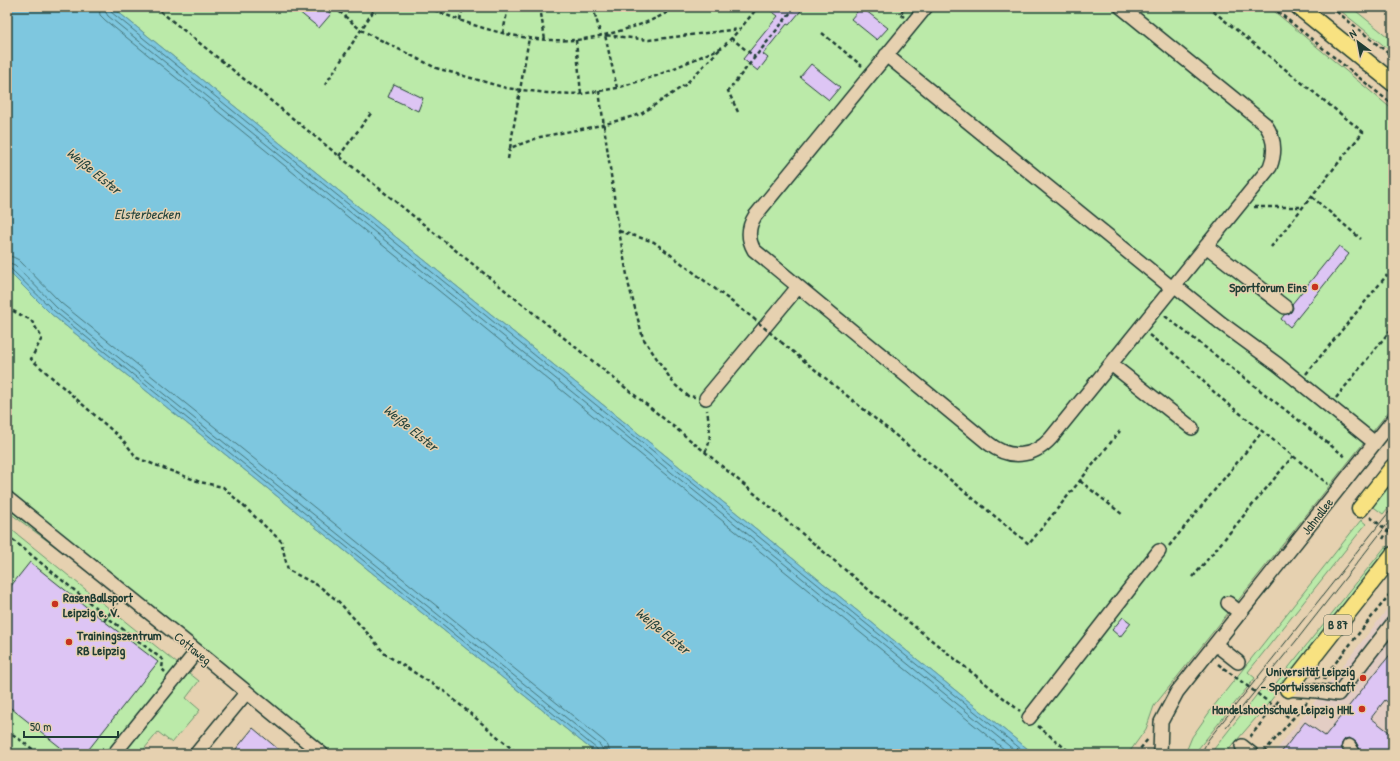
<svg xmlns="http://www.w3.org/2000/svg" width="1400" height="761" font-family="'Patrick Hand',sans-serif">
<style>
.built{fill:#e3cdc4}
.green{fill:#bbeaa9;stroke:#6d946e}
.water{fill:#7ec7df;stroke:#58909b}
.lines{fill:none;stroke-linecap:round;stroke-linejoin:round}
.shore{stroke:#457478;stroke-width:1}
.building{fill:#ddc5f4;stroke:#1f3d34}
.minor-casing{stroke:#1f3d34;stroke-width:16}
.major-casing{stroke:#1f3d34;stroke-width:19}
.path{stroke:#1f3d34;stroke-width:2.5;stroke-dasharray:4 3;stroke-linecap:butt}
.minor{stroke:#e6d1b0;stroke-width:13}
.major{stroke:#f8e281;stroke-width:16}
.tram{stroke:#1f3d34;stroke-width:1}
.path-bridge{stroke:#1f3d34;stroke-width:2.5;stroke-dasharray:4 3;stroke-linecap:butt}
.poi-dot{fill:#c8321e;stroke:#e6d1b0;stroke-width:1.5}
.labels{text-anchor:middle;stroke-width:3;stroke-linejoin:round;paint-order:stroke}
.shield{fill:#e6d1b0;stroke:#5b6959;stroke-width:1}
.shield-label{font-size:12px;font-weight:bold;fill:#1f3d34}
.poi-label{font-size:13px;font-weight:bold;fill:#1f3d34;stroke:#e6d1b0;text-anchor:end}
.street-label{font-size:13px;fill:#1f3d34;stroke:#e6d1b0}
.water-label{font-size:14px;font-style:italic;fill:#24443d;stroke:#e6d1b0}
</style>
<rect width="100%" height="100%" fill="#e6d1b0"/>
<filter id="ink" filterUnits="userSpaceOnUse"><feTurbulence type="fractalNoise" baseFrequency=".025" numOctaves="2"/><feDisplacementMap in="SourceGraphic" scale="8" xChannelSelector="R" yChannelSelector="G"/><feConvolveMatrix kernelMatrix="1 2 1 2 8 2 1 2 1" color-interpolation-filters="sRGB"/></filter>
<g filter="url(#ink)">
<!-- built -->
<path class="built" d="M1393,602v152h-120z"/>
<!-- green -->
<path class="green" d="M112,7h1157l124,103v296l-239,300 -8,23 -18,25h-94z
M1336,7h15l42,34v12z
M7,270l44,44 546,440h-274l-126,-103 -190,-140z
M1393,478v24l-10,12 -12,-9z
M1361,520l5,4 -118,148 7,6 -61,76h-9l7,-17 21,-30z
M7,526l192,155 -13,17 14,12 -28,33 -14,-11 -18,22h-133z
M1385,547h5l-122,157 -43,50h-15l53,-67 6,5z"/>
<!-- water -->
<path class="water" d="M7,7h105l922,747h-437l-546,-440 -44,-44z"/>
<g class="lines">
<!-- shore -->
<path class="shore" d="M99,7l1,8 5,5 905,734
M105,7v4l3,5 911,738
M110,7l1,5 916,742
M7,256l6,1 6,3 42,43 543,438 4,5 2,8
M7,262l8,3 42,43 543,437 3,5 1,4
M7,267l4,2 43,42 543,438 2,5"/>
</g>
<!-- building -->
<path class="building" d="M293,7h30l8,7 -12,14z
M766,7h38l-15,18 -2,-1 -24,30 5,4 -10,13 -15,-12 35,-43z
M861,7l27,21 -11,12 -26,-21z
M811,64l29,23 -11,13 -29,-23z
M394,84l29,14 -5,13 -30,-14z
M1339,246l10,8 -59,73 -9,-8 3,-4 7,-3 2,-4 -1,-4z
M30,562l74,59 54,41 -73,92h-16l-62,-49v-114z
M1123,617l8,6 -11,14 -8,-7z
M1393,651v55l-8,-6 -14,18 22,17v19h-31l-6,-12 -7,-4 -4,1 -3,4 -1,4 4,7h-65l25,-32 20,14z
M253,728l31,26h-52z"/>
<g class="lines">
<defs>
<path id="minor" d="M926,7l-171,209c-7,11 -8,22 -1,34l234,193c21,17 45,15 63,-5l219,-271c6,-15 5,-29 -5,-43l-144,-117
M886,55l286,233
M1206,246l79,61
M1174,285l47,38 56,41 98,79
M1111,364l81,64
M706,398l92,-111
M7,498l190,153 125,103
M1228,603l12,10
M1215,644l23,18
M1288,689l29,2 21,3 55,-71
M1029,718l130,-167
M1242,746l10,8
M1349,746l5,8
M114,754l83,-103
M196,754l50,-61
M1160,754l1,-32 16,-30 216,-272"/>
<path id="major" d="M1299,7l94,76
M1360,509l33,-42
M1288,689l105,-134"/>
</defs>
<!-- minor casing -->
<use href="#minor" class="minor-casing"/>
<!-- major casing -->
<use href="#major" class="major-casing"/>
<!-- path -->
<path class="path" d="M155,7l550,445 170,143 145,116
M334,7l27,23 75,38 70,20 41,5 34,1 36,-6 39,-12 67,-29 17,-18 18,-22
M428,7c46,21 97,36 148,33 17,-2 34,-6 50,-11 18,-5 35,-12 50,-22
M540,7l5,33
M593,7l8,29
M663,7l4,6
M748,7l4,6
M1208,7l155,125 -92,115
M1272,7l121,98
M1331,7l62,50
M904,17l-4,-3 5,-7
M460,20l3,-13
M503,33l5,-26
M822,33l40,33
M731,38l24,19
M576,40l5,54
M325,85l51,-78
M617,88l-12,-53 44,5 90,-11
M599,91l20,140 10,55 14,52 31,46 14,12 7,1
M738,112l-10,-21 67,-84
M510,148l19,-110
M339,156l33,-44
M508,159l2,-11 30,-11 62,-12 39,-11 44,-29 36,-37
M1312,197l49,42
M1254,207h49
M619,231l35,11 99,76
M7,307l4,3 20,10 11,18 -11,21 92,81 14,18 63,24 23,5 58,54 7,29 31,16 20,16 31,34 15,18 60,38 73,62
M1165,316l182,142
M1149,335l35,27 33,33 111,89
M781,342l248,202 91,-113
M1306,374l81,-99
M1336,398l57,-71
M705,452c8,-12 4,-28 2,-42
M1080,481l43,34
M1370,517l23,18
M7,535l100,82 56,43 -1,9 3,3
M1383,539l5,-9
M1169,546l93,-114
M1193,577l100,-121
M104,621l14,-18
M1218,664l73,55
M1316,678l10,-3
M1324,680l2,-5 67,-85
M1038,726l34,28
M7,730l32,24
M1250,737l30,-38
M1264,752l43,-50
M1136,754l12,-15"/>
<!-- minor -->
<use href="#minor" class="minor"/>
<!-- major -->
<use href="#major" class="major"/>
<!-- tram -->
<path class="tram" d="M1226,727l70,-86 97,-124
M1201,754l7,-14 185,-233"/>
<!-- path-bridge -->
<path class="path-bridge" d="M753,318l28,24"/>
</g>
</g>
<!-- markers -->
<g class="poi-dot">
<circle cx="1315" cy="287" r="4"/>
<circle cx="55" cy="604" r="4"/>
<circle cx="69" cy="642" r="4"/>
<circle cx="1363" cy="678" r="4"/>
<circle cx="1362" cy="709" r="4"/>
</g>
<g class="labels">
<!-- shield labels -->
<rect class="shield" x="1324" y="615" width="28" height="20" rx="3"/>
<g class="shield-label">
<text x="1338" y="629">B 87</text>
</g>
<!-- poi labels -->
<g class="poi-label">
<text x="1307" y="292">Sportforum Eins</text>
<text x="63" y="602" text-anchor="start">RasenBallsport<tspan x="63" dy="15">Leipzig e. V.</tspan></text>
<text x="77" y="640" text-anchor="start">Trainingszentrum<tspan x="77" dy="15">RB Leipzig</tspan></text>
<text x="1355" y="676">Universität Leipzig<tspan x="1355" dy="15">- Sportwissenschaft</tspan></text>
<text x="1354" y="714">Handelshochschule Leipzig HHL</text>
</g>
<!-- street labels -->
<g class="street-label">
<text transform="translate(1317 516) rotate(-52)" y="5">Jahnallee</text>
<text transform="translate(193 648) rotate(39)" y="5">Cottaweg</text>
</g>
<!-- water labels -->
<g class="water-label">
<text transform="translate(94 171) rotate(39)" y="5">Weiße Elster</text>
<text x="147" y="219">Elsterbecken</text>
<text transform="translate(411 428) rotate(39)" y="5">Weiße Elster</text>
<text transform="translate(663 631) rotate(39)" y="5">Weiße Elster</text>
</g>
</g>
<!-- margin -->
<rect width="1400" height="761" fill="none" stroke="#e6d1b0" stroke-width="24"/>
<rect x="12" y="12" width="1376" height="737" fill="none" stroke="#1f3d34" stroke-width="1.5" filter="url(#ink)"/>
<!-- north arrow -->
<g transform="translate(1358 42) rotate(328)" stroke="#e6d1b0" stroke-width="3" paint-order="stroke">
<path d="M0-3L7 15L0 10L-7 15Z" fill="#1f3d34"/>
<text y="-6" font-size="11" font-weight="bold" text-anchor="middle" fill="#1f3d34">N</text>
</g>
<!-- scale -->
<path d="M24 731v6h94v-6" fill="none" stroke="#1f3d34" stroke-width="2"/>
<text x="30" y="731" font-size="12" fill="#1f3d34" stroke="#e6d1b0" stroke-width="3" paint-order="stroke">50 m</text>
</svg>
